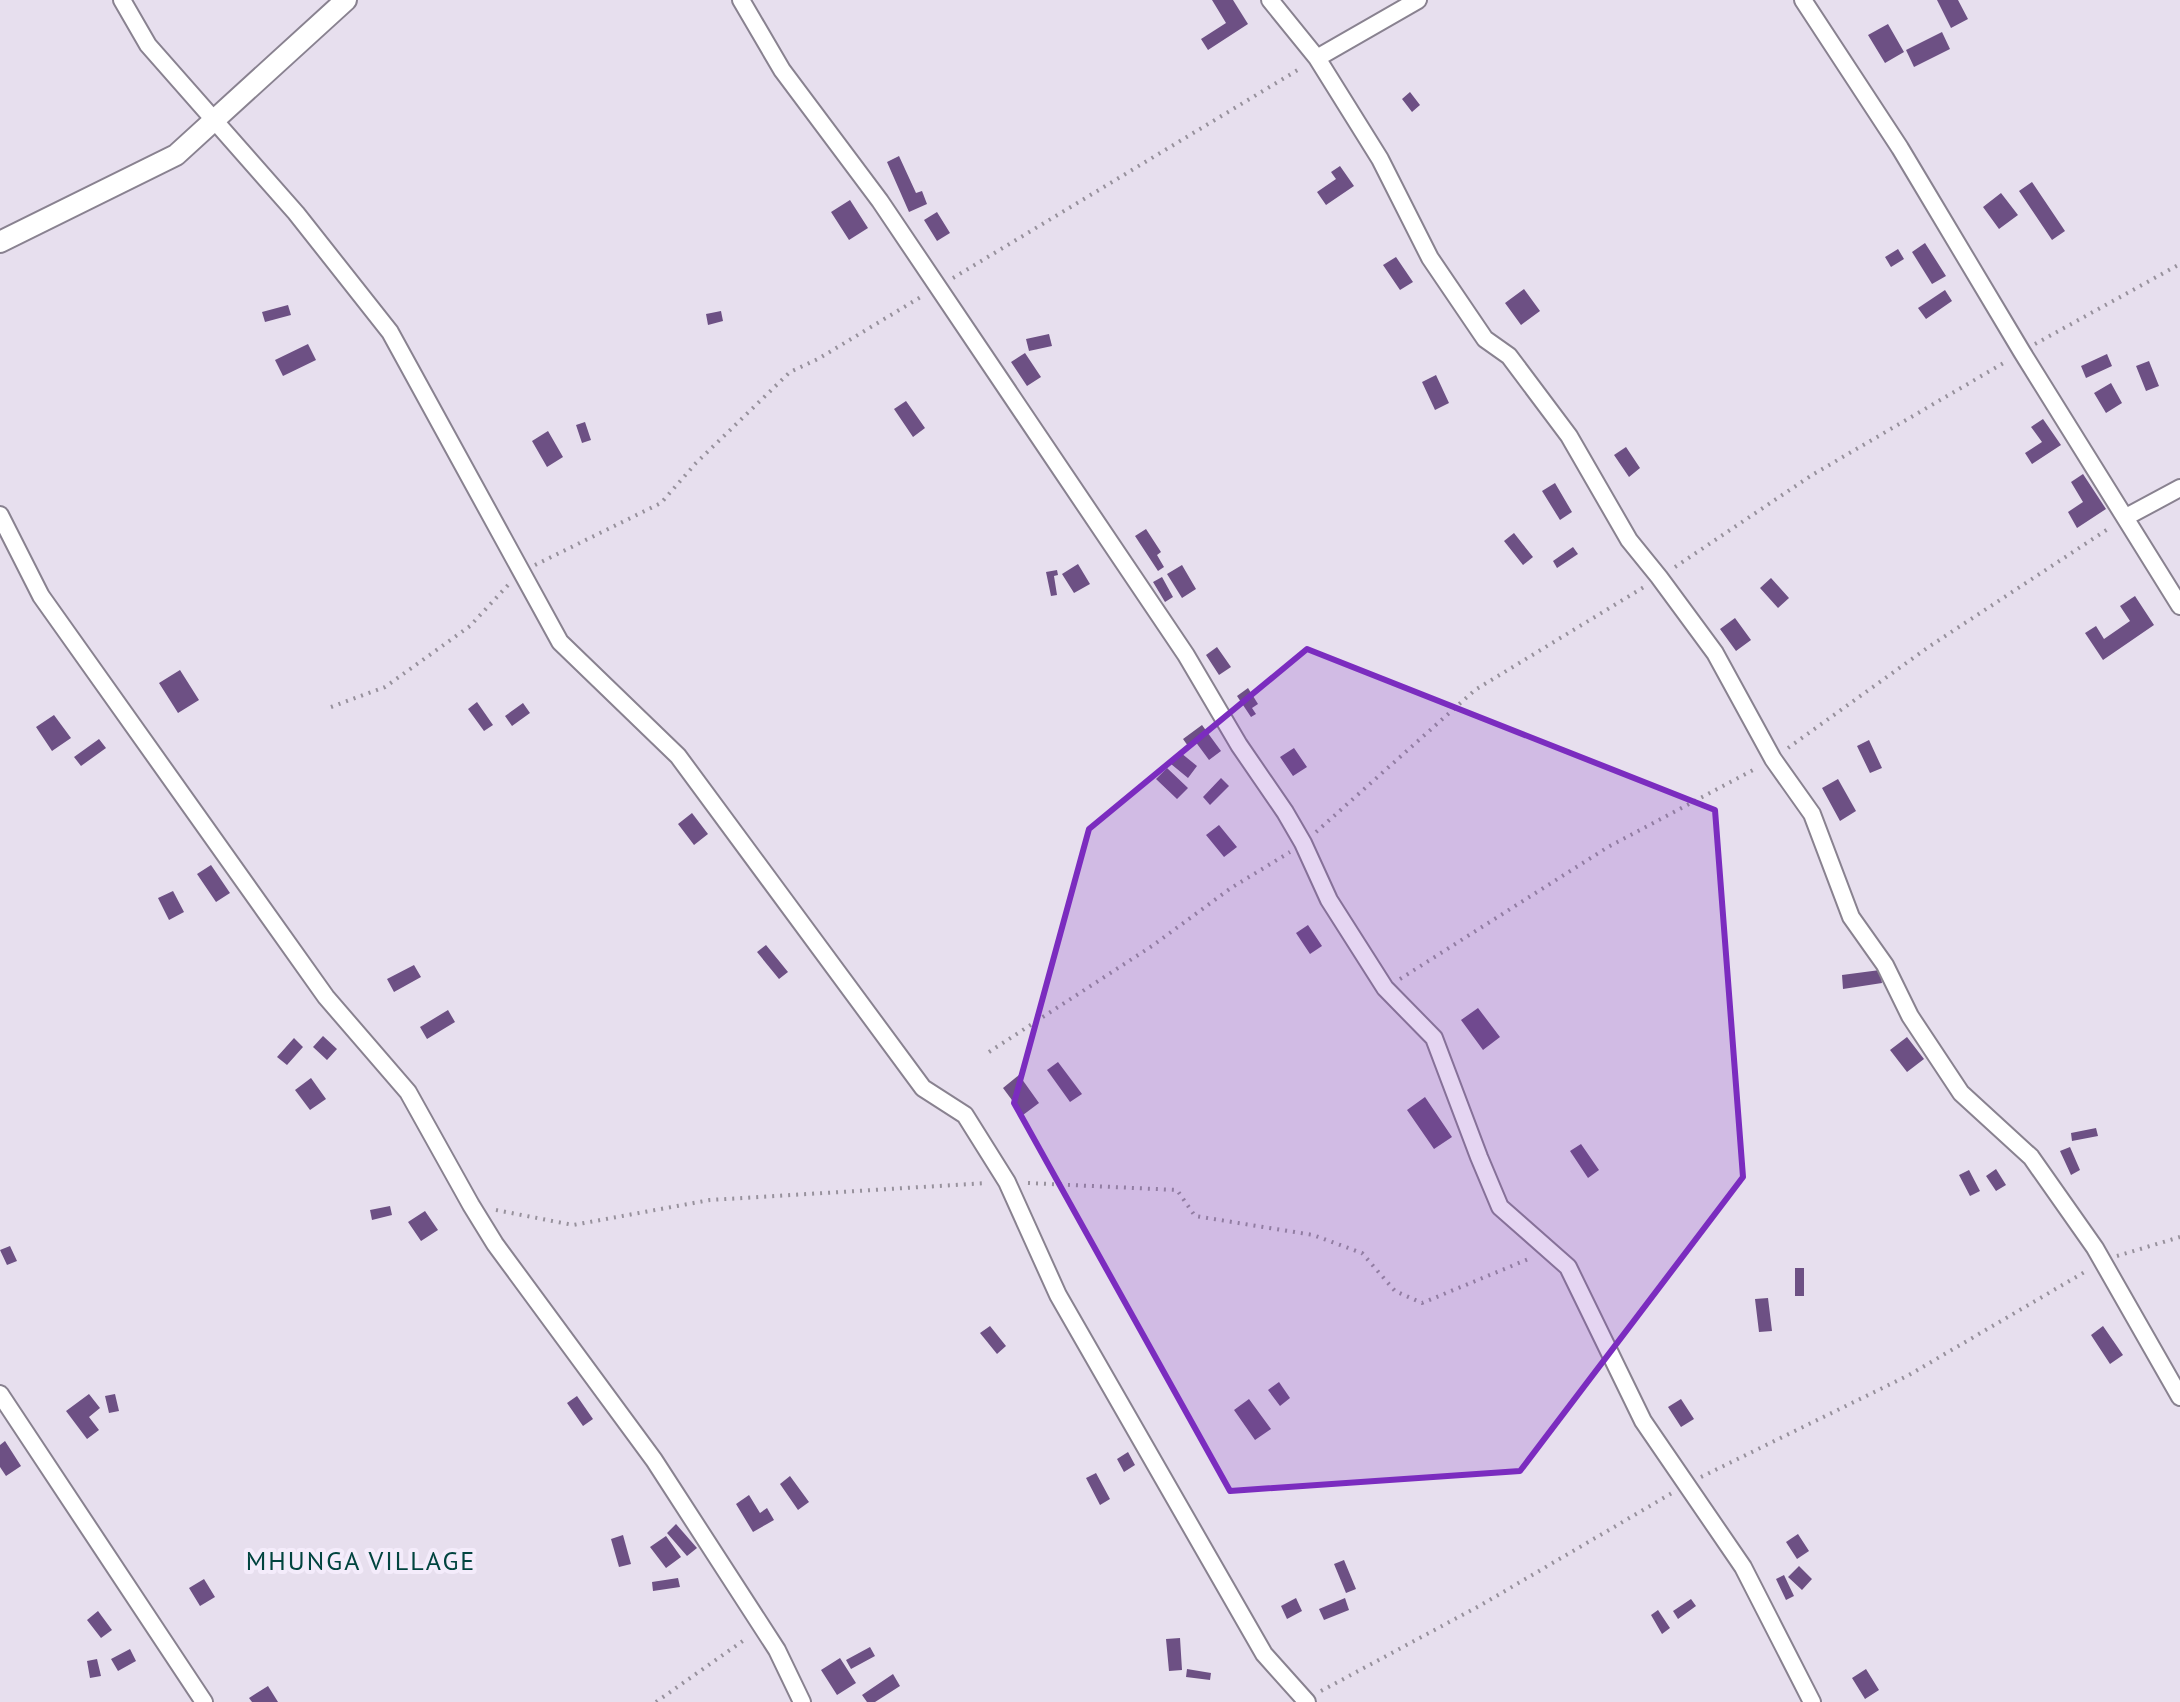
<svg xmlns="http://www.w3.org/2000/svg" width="2180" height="1702" font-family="'PT Sans',sans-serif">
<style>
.building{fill:#6d5084}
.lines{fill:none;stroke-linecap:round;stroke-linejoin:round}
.minor-casing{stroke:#898290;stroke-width:20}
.tertiary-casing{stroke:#898290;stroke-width:24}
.path{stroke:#97919c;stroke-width:4;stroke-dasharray:2 6;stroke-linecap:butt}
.minor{stroke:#fff;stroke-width:16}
.tertiary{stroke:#fff;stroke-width:20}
.marked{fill:#7b2cbf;fill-opacity:0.2;stroke:#7b2cbf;stroke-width:6;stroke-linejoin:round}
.labels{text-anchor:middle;stroke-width:8;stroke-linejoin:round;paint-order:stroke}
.quarter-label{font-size:26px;letter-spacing:2px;fill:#01443f;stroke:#f4ecfb}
</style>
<rect width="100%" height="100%" fill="#e7dfee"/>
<!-- building -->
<path class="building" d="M1212,0h21l15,24 -40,26 -7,-11 25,-16z
M1937,0h21l10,19 -17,9z
M1888,24l16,28 -19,11 -17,-28z
M1942,32l8,17 -36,18 -8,-17z
M1410,92l10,13 -8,7 -10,-13z
M899,156l17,37 6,-2 5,13 -18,8 -22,-50z
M1340,166l14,20 -28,19 -9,-13 19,-13 -5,-7z
M2032,182l33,49 -13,9 -33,-49z
M2001,193l17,22 -19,14 -16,-22z
M850,200l18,28 -19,12 -18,-28z
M937,212l13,21 -13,8 -13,-21z
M1925,243l21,33 -14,8 -20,-32z
M1898,249l6,10 -13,8 -6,-10z
M1396,257l17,25 -13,8 -17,-25z
M1524,289l16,22 -19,14 -16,-22z
M1945,290l7,11 -26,18 -8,-11z
M288,305l3,10 -26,7 -3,-10z
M721,311l2,10 -15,4 -2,-11z
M1049,334l3,12 -23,5 -3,-12z
M308,344l8,16 -33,16 -8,-16z
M1025,353l16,24 -14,9 -16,-24z
M2107,354l5,12 -26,12 -5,-12z
M2149,361l10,25 -13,5 -10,-25z
M1436,375l13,28 -14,7 -13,-28z
M2111,383l11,20 -16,10 -12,-20z
M906,401l19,27 -12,9 -19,-28z
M2043,419l18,26 -29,19 -7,-11 17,-11 -11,-15z
M585,422l6,18 -9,3 -6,-18z
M548,431l15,26 -16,10 -15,-26z
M1626,447l14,21 -11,9 -15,-22z
M2083,474l23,35 -29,19 -9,-16 15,-10 -12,-20z
M1555,483l17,29 -12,8 -18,-29z
M1146,529l15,23 -4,3 7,12 -6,4 -23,-35z
M1514,533l19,24 -10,8 -19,-24z
M1573,547l5,7 -21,14 -4,-7z
M1078,564l12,20 -16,9 -12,-19z
M1182,565l14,24 -14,9 -15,-24z
M1057,570l1,5 -4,1 3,19 -6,1 -5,-24z
M1162,577l11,20 -8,5 -12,-20z
M1771,578l18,20 -11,10 -18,-20z
M2135,596l19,29 -51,35 -18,-27 11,-7 8,13 26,-18 -10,-15z
M1735,618l16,22 -15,11 -16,-22z
M1217,647l14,20 -12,8 -13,-20z
M180,670l19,30 -21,13 -19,-30z
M1248,688l10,16 -6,4 4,6 -5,3 -14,-21z
M477,702l16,23 -9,6 -16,-22z
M523,703l7,10 -18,13 -7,-10z
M54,715l17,23 -19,13 -16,-24z
M1202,725l19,26 -12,9 -14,-19 -7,5 -5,-7z
M99,739l7,9 -25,18 -7,-9z
M1869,740l13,28 -12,5 -13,-27z
M1294,748l13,19 -14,9 -13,-19z
M1181,753l16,13 -9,12 -17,-14z
M1167,768l21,20 -11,11 -21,-20z
M1221,778l8,8 -19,19 -7,-8z
M1838,779l18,32 -16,10 -18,-33z
M692,813l16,21 -14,11 -16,-21z
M1219,825l18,22 -13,10 -18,-22z
M211,865l19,28 -14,9 -19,-28z
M173,891l11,21 -15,8 -11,-22z
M1308,925l14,21 -12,8 -14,-21z
M766,945l22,27 -9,7 -22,-27z
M414,965l7,12 -27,15 -7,-13z
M1880,970l2,13 -39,6 -1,-14z
M1478,1008l22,29 -17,13 -22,-30z
M448,1010l7,12 -28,17 -7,-12z
M323,1036l14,13 -10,11 -14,-13z
M1907,1037l17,22 -17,13 -17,-22z
M294,1038l9,9 -16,18 -10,-8z
M1058,1062l24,32 -12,8 -23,-32z
M1019,1075l20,28 -16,12 -20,-27z
M311,1078l15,21 -16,11 -15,-20z
M1425,1097l27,40 -18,12 -27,-39z
M2096,1128l2,8 -26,5 -1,-8z
M1581,1144l18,26 -11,8 -18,-27z
M2070,1147l10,23 -9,5 -11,-24z
M1996,1169l10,16 -10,6 -10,-15z
M1969,1170l11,21 -10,5 -11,-21z
M390,1206l2,9 -20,5 -2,-10z
M425,1211l13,19 -17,11 -13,-19z
M10,1246l7,15 -10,4 -7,-15z
M1795,1268h9v28h-9z
M1768,1298l4,33 -13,1 -4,-33z
M990,1326l16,20 -9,8 -17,-21z
M2103,1326l20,29 -13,9 -19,-29z
M1279,1382l11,16 -10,8 -12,-16z
M89,1394l11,14 -11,9 10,13 -12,9 -21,-28z
M115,1394l4,17 -10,2 -4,-17z
M577,1396l16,23 -10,7 -16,-23z
M1249,1399l22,30 -16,11 -21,-30z
M1681,1399l13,20 -13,8 -13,-20z
M5,1441l16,25 -15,10 -6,-9v-22z
M1128,1452l7,13 -11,7 -7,-13z
M1096,1473l14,26 -10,6 -14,-27z
M790,1476l19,26 -11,8 -18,-26z
M749,1495l11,18 7,-5 7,12 -21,12 -17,-28z
M676,1524l21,24 -10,8 -20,-23z
M1798,1534l11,17 -12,8 -11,-17z
M623,1535l8,29 -12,3 -8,-28z
M666,1536l15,21 -15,11 -16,-21z
M1344,1560l12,29 -10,4 -12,-29z
M1799,1566l13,13 -10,11 -14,-13z
M1784,1575l10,21 -8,4 -10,-21z
M678,1578l2,9 -27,4 -1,-9z
M204,1579l11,18 -15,9 -11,-18z
M1296,1598l6,13 -15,8 -6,-13z
M1345,1598l4,12 -25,10 -5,-11z
M1691,1599l5,7 -18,13 -5,-8z
M1658,1610l12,18 -8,6 -11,-19z
M98,1611l14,19 -11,8 -14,-18z
M1180,1638l2,32 -13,1 -3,-32z
M870,1647l5,9 -24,13 -5,-9z
M130,1649l6,12 -18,10 -7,-12z
M840,1658l16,25 -19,12 -16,-25z
M97,1659l4,17 -11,2 -3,-17z
M1187,1669l24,4 -1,7 -24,-3z
M1866,1669l13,21 -14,9 -13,-21z
M893,1674l7,12 -25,16h-8l-5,-7z
M268,1686l10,16h-26l-3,-4z"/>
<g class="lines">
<defs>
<path id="minor" d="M122,0l26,45 148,168 94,119 170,310 118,114 245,332 42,27 42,67 51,113 206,359 43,48
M741,0l41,70 98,131 306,454 53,90 46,67 18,31 26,57 56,88 49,50 45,119 21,50 68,60 75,154 100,146 69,135
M1270,0l47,58 63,101 50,99 55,81 24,17 60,80 60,104 30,37 56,76 58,106 39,55 39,103 34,48 25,51 51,77 70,64 64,91 85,149
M1803,0l97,148 122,204 158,254
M1317,58l101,-58
M0,515l41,81 285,401 82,95 63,113 24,39 159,216 123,190 25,52
M2126,517l54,-29
M0,1394l204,308"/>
<path id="tertiary" d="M0,242l176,-87 170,-155"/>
</defs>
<!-- minor casing -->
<use href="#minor" class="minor-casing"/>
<!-- tertiary casing -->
<use href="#tertiary" class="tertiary-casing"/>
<!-- path -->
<path class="path" d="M953,278l348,-210
M2035,344l145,-80
M535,565l126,-62 35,-40 94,-91 28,-13 106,-64
M1675,567l137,-92 195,-114
M331,707l54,-20 85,-61 39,-42
M1788,748l142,-102 181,-119
M1316,832l159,-142 169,-103
M1400,979l208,-132 149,-79
M989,1052l163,-106 79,-58 59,-36
M1028,1183l149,7 18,26 118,19 49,18 33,38 27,12 109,-45
M496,1210l77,15 137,-25 277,-17
M2117,1256l63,-19
M1701,1477l208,-102 179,-105
M1321,1691l160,-86 191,-112
M656,1702l91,-64"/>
<!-- minor -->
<use href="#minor" class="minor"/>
<!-- tertiary -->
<use href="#tertiary" class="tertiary"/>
</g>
<!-- marked area -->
<path class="marked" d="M1307,649l408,161 28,367 -223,294 -290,20 -216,-388 75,-274z"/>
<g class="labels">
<!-- quarter labels -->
<g class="quarter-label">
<text x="361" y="1570">MHUNGA VILLAGE</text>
</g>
</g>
</svg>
